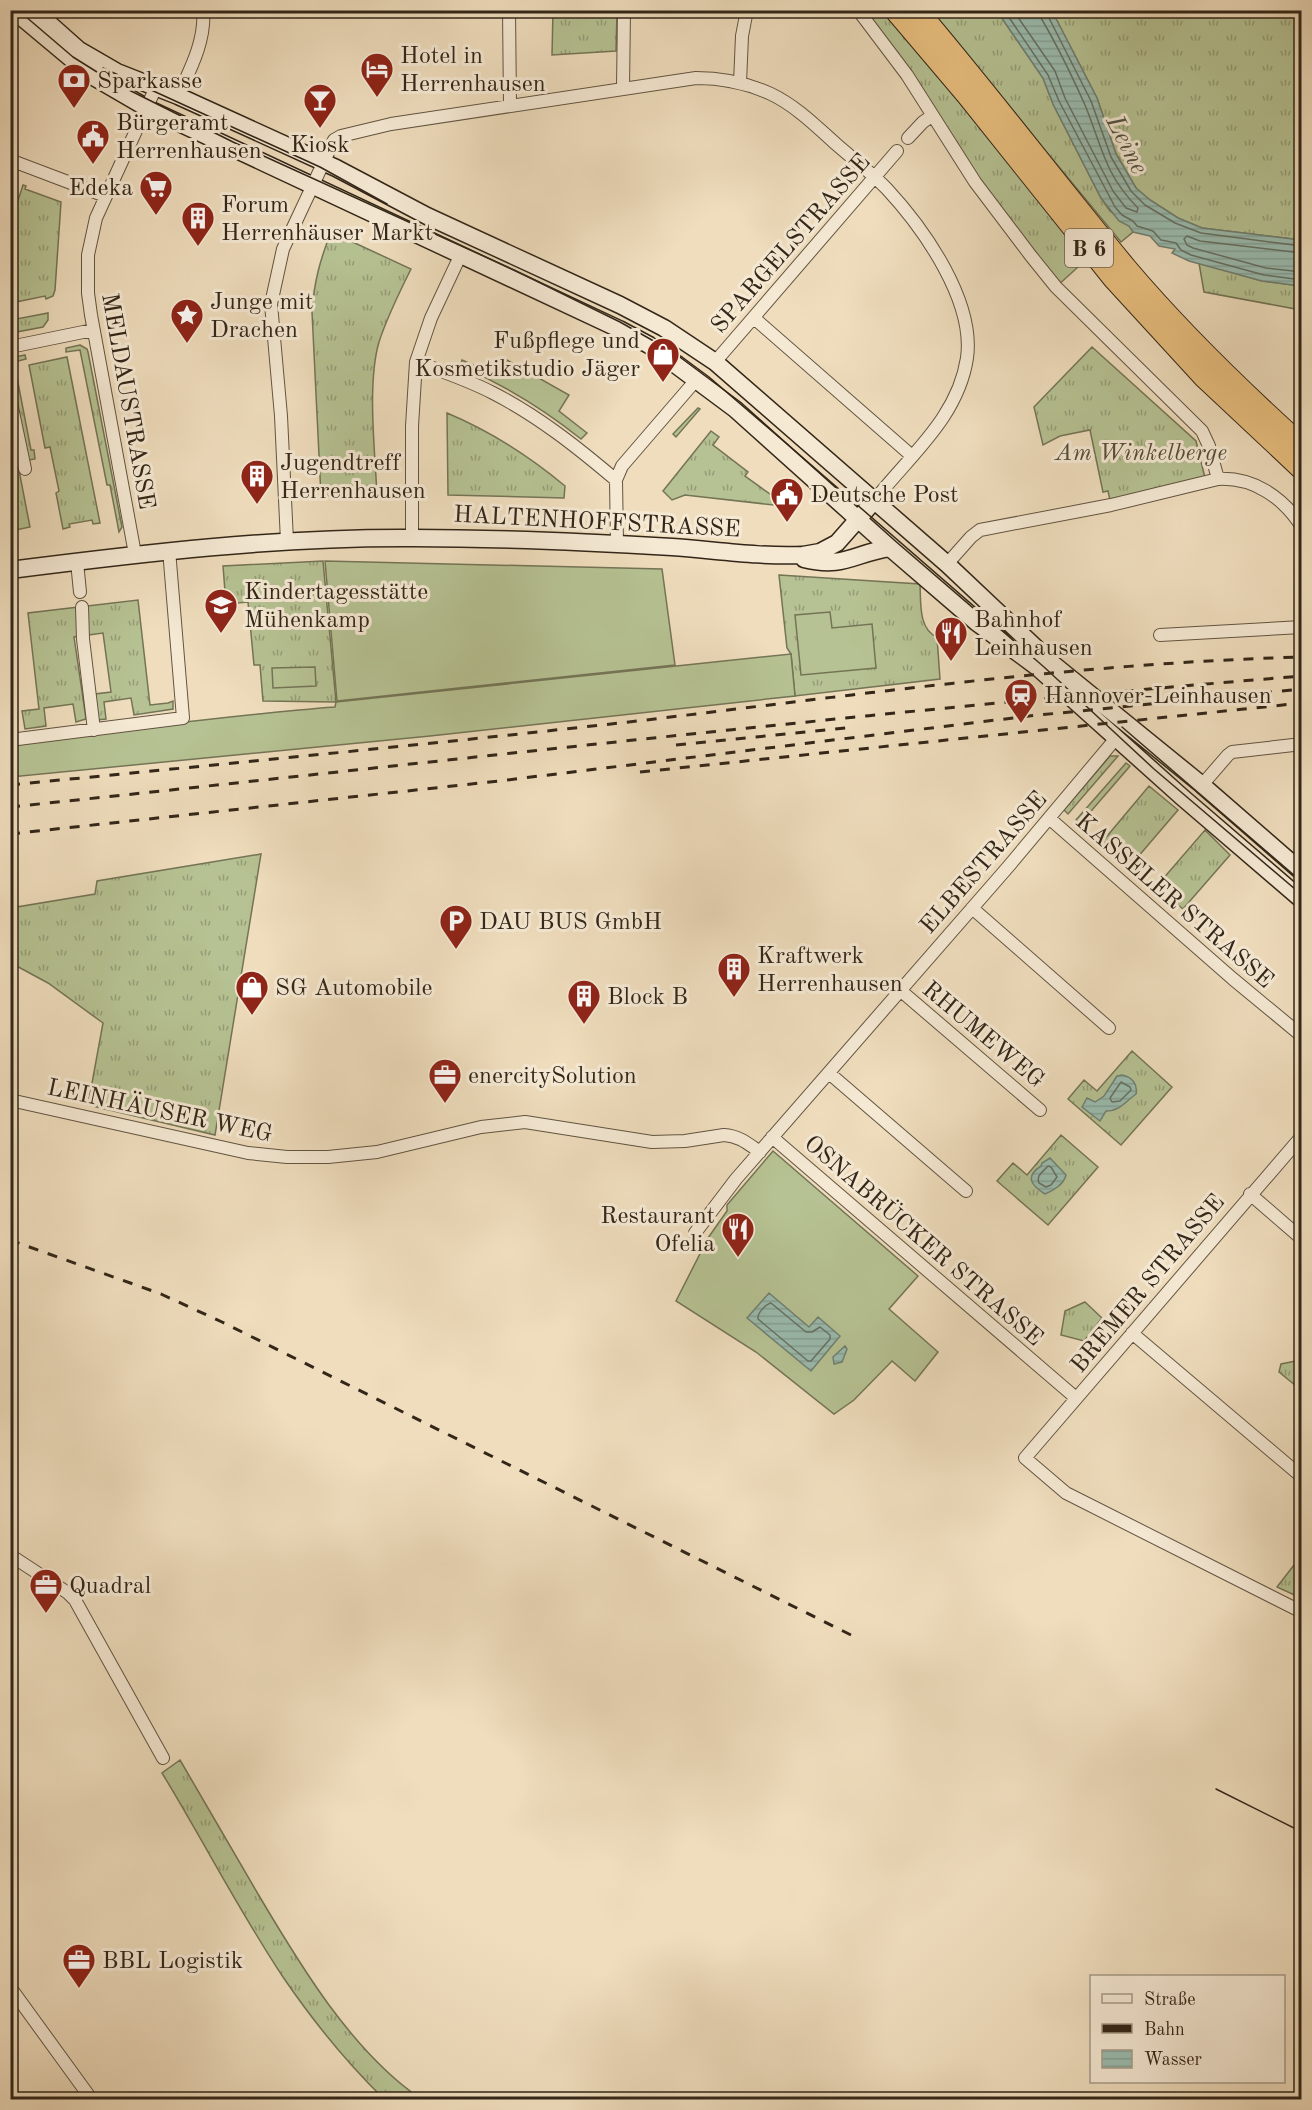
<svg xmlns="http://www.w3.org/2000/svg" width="1312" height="2110" font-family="'Old Standard TT',serif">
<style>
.grass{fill:url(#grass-tufts);stroke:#747456;stroke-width:1.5}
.garden{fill:#b6c293;stroke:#747456;stroke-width:1.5}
.water{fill:url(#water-rules);stroke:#718073;stroke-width:1.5}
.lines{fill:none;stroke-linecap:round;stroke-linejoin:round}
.shore{stroke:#667164;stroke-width:1.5}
.street-casing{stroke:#625441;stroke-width:14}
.secondary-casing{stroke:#332618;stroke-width:19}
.highway-casing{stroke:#332618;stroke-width:23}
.street{stroke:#f5e9d4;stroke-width:12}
.secondary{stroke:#f5e9d4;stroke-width:16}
.highway{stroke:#e8be7e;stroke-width:21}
.tram{stroke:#332618;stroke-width:1.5}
.rail{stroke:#332618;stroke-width:3;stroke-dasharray:10 10;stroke-linecap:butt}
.labels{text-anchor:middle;stroke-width:6;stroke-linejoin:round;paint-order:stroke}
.shield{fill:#f5e9d4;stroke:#6d6050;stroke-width:1.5}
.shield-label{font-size:22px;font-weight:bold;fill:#332618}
.poi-label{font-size:24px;fill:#332618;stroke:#f5e9d4;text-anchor:start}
.street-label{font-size:24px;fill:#332618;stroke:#f5e9d4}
.park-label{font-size:24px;font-style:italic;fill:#544d37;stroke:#f5e9d4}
.water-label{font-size:26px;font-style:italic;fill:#525345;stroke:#f5e9d4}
</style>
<defs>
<pattern id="grass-tufts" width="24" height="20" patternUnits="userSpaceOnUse" patternTransform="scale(1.5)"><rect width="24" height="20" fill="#b6c293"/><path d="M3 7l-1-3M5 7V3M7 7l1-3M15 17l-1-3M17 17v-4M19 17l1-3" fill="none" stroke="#959d77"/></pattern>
<pattern id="water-rules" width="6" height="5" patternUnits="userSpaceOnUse" patternTransform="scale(1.5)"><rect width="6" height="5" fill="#9abcaf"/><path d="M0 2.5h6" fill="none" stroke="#85a196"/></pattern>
</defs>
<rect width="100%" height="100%" fill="#efddbd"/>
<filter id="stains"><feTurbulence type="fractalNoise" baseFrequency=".00333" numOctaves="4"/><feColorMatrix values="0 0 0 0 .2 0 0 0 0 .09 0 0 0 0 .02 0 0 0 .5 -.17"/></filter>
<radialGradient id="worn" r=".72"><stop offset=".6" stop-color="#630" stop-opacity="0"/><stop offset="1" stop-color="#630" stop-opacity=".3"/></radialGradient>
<!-- grass -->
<path class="grass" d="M553,11h64l-1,40 -64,4z
M858,11h29l201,247 -32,29z
M930,11h67l46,67 10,26 48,94 9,13 20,15 3,6 -12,10z
M1052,11h249v229l-99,-12 -24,-10 -28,-18 -14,-12 -20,-34 -19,-56z
M23,185l3,1 -1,3 36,13 -6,88 -2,6 -7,3 -1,-3 -34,7v-81z
M331,232l80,37c-12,24 -24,48 -32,73 -12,41 -4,109 -2,153l-56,1 -9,-184c2,-30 8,-52 19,-80z
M1199,263l63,18 39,5v24l-97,-18z
M48,313v7l-5,7 -32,6v-13z
M80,345l7,4 1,3 34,175 -3,5 -9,-47h-3l-27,-135 -14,2v-4z
M1092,347l104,94 10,41 -95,23 -3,-14 -5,1 -13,-62 -30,6 -17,9 -9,-38z
M25,355l1,4 -12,3 17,88h3l1,9 -6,1 -5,-6 -13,-66 -1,-30z
M67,357l33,166 -7,1 -1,-4 -23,4 1,3 -7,2 -7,-36 3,-2 -9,-44 -5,1 -16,-83z
M447,413c43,18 82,43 118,73l-1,12 -116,-3z
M10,424l20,103 -19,4h-1z
M711,431l8,6 -6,8 35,27 -3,4 29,21v8l-89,-10 -13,5 -9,-9z
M323,561l13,141 -73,-1 -3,-36h-6l-6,-63 -22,2 -3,-38z
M779,575l141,9c1,18 -2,45 17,53l3,42 -145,17 -4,-42 -4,-6z
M138,600l12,105 18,-2 5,-2v8l-39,6 -3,-17 -27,4 2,17 -9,1 -3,-22h2l-1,-4 16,-2 -8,-59 -29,4 12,82 -10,3 -3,-18 -29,4 2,18 -21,3 -3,-18 17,-2 -11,-96z
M1110,756h8l-50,58 -4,-4z
M1126,763l4,3 -50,58 -4,-4z
M1149,786l29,24 -47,55 -28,-24z
M1205,830l25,25 -47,54 -27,-22z
M261,854l-46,281 -127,-30 15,-82 -55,-40 -37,-20v-55l84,-14 2,-13z
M1132,1051l40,36 -51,58 -53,-46 16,-19 13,11z
M1061,1135l37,32 -50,58 -51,-44 16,-18 14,12z
M1085,1302l17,16 -18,23 -23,-6 4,-24z
M1301,1360h1l-1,30 -22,-18 2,-8z
M1301,1556v42l-24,-11z
M180,1760c26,45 52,89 78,134 42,71 94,158 163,205h-37c-38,-37 -71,-78 -101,-122 -44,-66 -80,-137 -121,-204z"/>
<!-- garden -->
<path class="garden" d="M462,360l37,17 8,-17 62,35 -10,16 28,22 -6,6c-36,-29 -75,-53 -118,-72l-2,-3z
M698,408l2,1 -24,28 -3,-3z
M325,561l337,8 13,96 -338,36z
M830,612l2,16 40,-4 4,44 -75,7 -6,-60z
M791,654l4,42 -365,40 -419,41v-37c108,-8 215,-25 324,-33l1,-5z
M315,667l1,19 -43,2 -1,-20z
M773,1151l145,125 -29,33 49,43 -23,29 -23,-20 -38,39 -20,14 -78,-62 -80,-51 32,-63 19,-27v-6z"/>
<!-- water -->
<path class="water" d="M997,11h55l45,87 19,56 20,34 14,12 28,18 24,10 99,12v46l-39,-5 -73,-20 -17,-8 3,-4 -16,-3 -9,-10 -17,-4 -4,-6 -10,-5 -18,-23 -48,-94 -10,-26z
M1122,1075c10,2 16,9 14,19 -11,8 -16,17 -30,17l-6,10 -18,-14 5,-9 8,4 9,-6 13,-20z
M1050,1158l16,17c-2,9 -13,16 -21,19 -13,-8 -21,-17 -4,-28l1,-3z
M769,1293l40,34 9,-10 22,19 -29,35 -64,-53z
M845,1346l2,3 -5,13 -8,2 -1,-7z"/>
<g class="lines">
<!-- shore -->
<path class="shore" d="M1004,10l44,65 11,26 56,106 7,8 11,6 4,5 16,5 8,9 15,3 5,7 10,5 73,20 38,5
M1013,10l42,61 10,27 48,93 13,17 11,4 1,-4c-34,-34 -36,-62 -53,-103 -13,-29 -28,-60 -44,-87l-1,-8
M1047,10l1,6 43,85 20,56 20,34 14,14 30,18 26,10 101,13
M1302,253l-102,-12 -13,-5 -3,3 3,6 6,3 73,20 36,4
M1121,1082l9,5 1,3 -11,11 -8,1 -2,-4z
M1048,1166l3,1 6,10 -6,8 -5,2 -7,-4c-3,-8 4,-11 9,-17z
M771,1303l35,29h6l8,-5 10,8v4l-19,22h-3l-50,-42c-1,-6 8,-15 13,-16z"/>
<defs>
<path id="street" d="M509,10l1,95
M858,10l49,65 68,107 56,74 25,31 146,144 7,15 9,33c35,-2 65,18 84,48
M740,83l2,-47 5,-26
M623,88l1,-78
M178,96c12,-26 28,-56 25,-86
M908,138l15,-16 9,-6
M10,160l95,36
M754,318l158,138
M10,347l83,-17
M416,362c26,9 52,18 77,31 45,23 84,54 123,87
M715,362l182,-211
M10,398l15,71
M412,538v-112l4,-64 15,-44 30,-64
M287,541l-6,-125 -10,-112 12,-55 51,-109 7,-4 50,-12 305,-46c26,0 51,5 75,16 25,12 45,32 65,50 17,15 36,29 51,45 37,40 88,112 80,169 -9,60 -58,98 -93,143
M617,544l-1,-64 6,-14 74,-86
M135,554l-44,-239 -3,-22v-38l8,-37 60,-131
M77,562l3,30
M947,564l24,-27 9,-7 131,-25 107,-26
M82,607l1,32 11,91
M1160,635l142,-8
M10,740l173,-22 -14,-168
M1202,785l26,-30 4,-3 70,-8
M1049,818l184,161 69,57
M972,908l137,120
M900,990l140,120
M829,1073l137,118
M10,1100l238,53 39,4h41l49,-5 104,-25 44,-5 127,20 33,-1 39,-6c15,1 23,8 36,17
M1302,1136l-277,322 41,35 236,119
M772,1137l304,261
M1250,1194l52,45
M695,1233l41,-54 272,-312 109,-130
M1132,1333l170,144
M10,1555l58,38 7,7 88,158
M10,1987l82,113"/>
<path id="secondary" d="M13,10l79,66 55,32 472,221 30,16 86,64 155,139 86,74 61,45 145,130 120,103
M34,10l45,40 38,22 61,24 158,72 91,48 193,89 44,23 51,34 232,202 106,100 149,121 100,87
M804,559c40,10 50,-6 86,-11
M10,570c134,-17 268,-33 403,-32 86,0 173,4 259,9 43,3 88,10 131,8l17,-3 17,-9 37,-42"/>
<path id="highway" d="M895,10l72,85 147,184 89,97 99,93
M917,10c72,85 139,173 209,258 54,64 114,122 176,178"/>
</defs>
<!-- street casing -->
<use href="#street" class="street-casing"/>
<!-- secondary casing -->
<use href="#secondary" class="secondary-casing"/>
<!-- highway casing -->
<use href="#highway" class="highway-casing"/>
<!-- street -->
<use href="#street" class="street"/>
<!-- secondary -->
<use href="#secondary" class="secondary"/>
<!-- highway -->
<use href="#highway" class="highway"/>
<!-- tram -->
<path class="tram" d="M18,10l55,47 40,25 120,60 281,128 106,52 62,35 27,20 78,67 257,223 110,102 148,126
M103,68l217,99 67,37
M1122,727l180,155
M1216,1789l86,43"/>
<!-- rail -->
<path class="rail" d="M676,745l179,-18
M640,772l662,-69
M10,785c212,-21 425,-41 636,-65 218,-26 436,-57 656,-63
M10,807c431,-45 860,-96 1292,-131
M10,834l489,-53 530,-65 273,-27
M10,1240l151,54 61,28 629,313"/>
</g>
<!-- icons -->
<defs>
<symbol id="hotel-pin" viewBox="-11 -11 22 30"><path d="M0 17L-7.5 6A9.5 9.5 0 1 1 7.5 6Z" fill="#8f2418" stroke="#f5e9d4"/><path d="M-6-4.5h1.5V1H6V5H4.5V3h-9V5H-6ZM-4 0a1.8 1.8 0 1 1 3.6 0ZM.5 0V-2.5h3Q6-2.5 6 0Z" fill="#fff"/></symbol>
<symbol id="bank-pin" viewBox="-11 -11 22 30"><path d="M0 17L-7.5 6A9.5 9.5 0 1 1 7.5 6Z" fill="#8f2418" stroke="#f5e9d4"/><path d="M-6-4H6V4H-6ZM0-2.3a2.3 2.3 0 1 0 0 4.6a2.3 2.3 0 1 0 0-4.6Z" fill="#fff"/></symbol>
<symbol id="bar-pin" viewBox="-11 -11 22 30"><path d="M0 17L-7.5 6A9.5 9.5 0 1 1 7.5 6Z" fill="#8f2418" stroke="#f5e9d4"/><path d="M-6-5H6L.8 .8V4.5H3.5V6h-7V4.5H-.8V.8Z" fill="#fff"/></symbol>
<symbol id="civic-pin" viewBox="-11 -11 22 30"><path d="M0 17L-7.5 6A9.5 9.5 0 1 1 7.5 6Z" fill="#8f2418" stroke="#f5e9d4"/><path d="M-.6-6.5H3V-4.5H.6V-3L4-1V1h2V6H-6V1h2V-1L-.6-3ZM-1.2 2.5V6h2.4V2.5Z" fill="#fff"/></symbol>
<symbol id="supermarket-pin" viewBox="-11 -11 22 30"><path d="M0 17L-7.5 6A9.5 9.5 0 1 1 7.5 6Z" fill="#8f2418" stroke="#f5e9d4"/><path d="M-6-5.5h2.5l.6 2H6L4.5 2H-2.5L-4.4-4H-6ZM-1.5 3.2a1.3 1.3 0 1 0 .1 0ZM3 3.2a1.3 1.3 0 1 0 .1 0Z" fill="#fff"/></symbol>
<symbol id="building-pin" viewBox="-11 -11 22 30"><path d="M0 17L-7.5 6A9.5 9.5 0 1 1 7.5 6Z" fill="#8f2418" stroke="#f5e9d4"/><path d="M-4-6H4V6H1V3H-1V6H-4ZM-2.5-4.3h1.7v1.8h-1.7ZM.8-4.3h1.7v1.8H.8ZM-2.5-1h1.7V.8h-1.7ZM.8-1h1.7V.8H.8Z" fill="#fff"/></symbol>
<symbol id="sight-pin" viewBox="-11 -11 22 30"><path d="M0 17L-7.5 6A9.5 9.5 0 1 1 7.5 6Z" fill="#8f2418" stroke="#f5e9d4"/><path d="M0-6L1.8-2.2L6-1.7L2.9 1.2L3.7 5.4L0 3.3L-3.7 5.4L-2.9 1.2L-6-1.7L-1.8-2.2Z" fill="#fff"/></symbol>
<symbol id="shop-pin" viewBox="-11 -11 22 30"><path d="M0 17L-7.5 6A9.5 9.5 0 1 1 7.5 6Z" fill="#8f2418" stroke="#f5e9d4"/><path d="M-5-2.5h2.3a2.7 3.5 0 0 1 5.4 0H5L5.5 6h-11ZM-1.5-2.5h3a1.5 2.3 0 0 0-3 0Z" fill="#fff"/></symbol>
<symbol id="school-pin" viewBox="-11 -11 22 30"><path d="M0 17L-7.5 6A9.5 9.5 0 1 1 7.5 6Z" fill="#8f2418" stroke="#f5e9d4"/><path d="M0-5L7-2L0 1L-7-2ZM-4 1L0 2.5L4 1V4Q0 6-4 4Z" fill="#fff"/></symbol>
<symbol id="restaurant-pin" viewBox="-11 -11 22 30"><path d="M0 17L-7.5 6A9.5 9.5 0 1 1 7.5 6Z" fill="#8f2418" stroke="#f5e9d4"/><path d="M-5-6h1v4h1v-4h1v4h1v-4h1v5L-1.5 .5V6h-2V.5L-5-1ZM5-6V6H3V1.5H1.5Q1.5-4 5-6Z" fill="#fff"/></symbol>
<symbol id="station-pin" viewBox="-11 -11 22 30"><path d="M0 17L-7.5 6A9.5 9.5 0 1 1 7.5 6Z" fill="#8f2418" stroke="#f5e9d4"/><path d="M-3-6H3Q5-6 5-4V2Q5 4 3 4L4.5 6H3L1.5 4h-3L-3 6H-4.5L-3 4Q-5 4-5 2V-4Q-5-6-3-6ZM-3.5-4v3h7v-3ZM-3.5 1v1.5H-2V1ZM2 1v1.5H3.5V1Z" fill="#fff"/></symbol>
<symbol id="parking-pin" viewBox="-11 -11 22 30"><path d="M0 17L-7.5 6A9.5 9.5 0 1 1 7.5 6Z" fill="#8f2418" stroke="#f5e9d4"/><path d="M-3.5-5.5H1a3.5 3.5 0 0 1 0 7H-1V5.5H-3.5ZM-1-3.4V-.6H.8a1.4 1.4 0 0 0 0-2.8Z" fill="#fff"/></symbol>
<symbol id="office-pin" viewBox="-11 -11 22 30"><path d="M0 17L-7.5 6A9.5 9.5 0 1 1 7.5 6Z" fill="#8f2418" stroke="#f5e9d4"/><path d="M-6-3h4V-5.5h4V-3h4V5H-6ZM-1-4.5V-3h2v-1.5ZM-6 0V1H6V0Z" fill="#fff"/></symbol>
</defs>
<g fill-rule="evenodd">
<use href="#hotel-pin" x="358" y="50" width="38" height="52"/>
<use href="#bank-pin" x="55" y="61" width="38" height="52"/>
<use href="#bar-pin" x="301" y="81" width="38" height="52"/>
<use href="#civic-pin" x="74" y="117" width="38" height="52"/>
<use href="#supermarket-pin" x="137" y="168" width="38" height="52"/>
<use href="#building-pin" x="179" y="199" width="38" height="52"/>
<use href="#sight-pin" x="168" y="296" width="38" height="52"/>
<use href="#shop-pin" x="644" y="335" width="38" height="52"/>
<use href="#building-pin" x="238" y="457" width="38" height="52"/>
<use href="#civic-pin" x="768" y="475" width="38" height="52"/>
<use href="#school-pin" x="202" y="586" width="38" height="52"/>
<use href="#restaurant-pin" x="932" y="614" width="38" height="52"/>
<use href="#station-pin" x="1002" y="676" width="38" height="52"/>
<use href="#parking-pin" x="437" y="902" width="38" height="52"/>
<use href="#building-pin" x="715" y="950" width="38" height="52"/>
<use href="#shop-pin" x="233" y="968" width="38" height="52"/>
<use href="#building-pin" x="565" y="977" width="38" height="52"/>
<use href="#office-pin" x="426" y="1056" width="38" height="52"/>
<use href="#restaurant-pin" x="719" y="1210" width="38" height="52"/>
<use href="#office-pin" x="27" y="1566" width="38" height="52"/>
<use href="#office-pin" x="60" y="1941" width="38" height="52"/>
</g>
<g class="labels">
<!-- shield labels -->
<rect class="shield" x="1065" y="229" width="48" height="38" rx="4.5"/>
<g class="shield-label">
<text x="1089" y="256">B 6</text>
</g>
<!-- poi labels -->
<g class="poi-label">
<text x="400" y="63">Hotel in<tspan x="400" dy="28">Herrenhausen</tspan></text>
<text x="97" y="88">Sparkasse</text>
<text x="116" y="130">Bürgeramt<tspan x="116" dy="28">Herrenhausen</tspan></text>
<text x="320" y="152" text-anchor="middle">Kiosk</text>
<text x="133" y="195" text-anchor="end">Edeka</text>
<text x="221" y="212">Forum<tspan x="221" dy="28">Herrenhäuser Markt</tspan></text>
<text x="210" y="309">Junge mit<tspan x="210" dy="28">Drachen</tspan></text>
<text x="640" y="348" text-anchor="end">Fußpflege und<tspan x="640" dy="28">Kosmetikstudio Jäger</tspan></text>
<text x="280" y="470">Jugendtreff<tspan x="280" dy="28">Herrenhausen</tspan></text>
<text x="810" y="502">Deutsche Post</text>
<text x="244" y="599">Kindertagesstätte<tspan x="244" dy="28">Mühenkamp</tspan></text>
<text x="974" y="627">Bahnhof<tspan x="974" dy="28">Leinhausen</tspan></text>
<text x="1044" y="703">Hannover-Leinhausen</text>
<text x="479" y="929">DAU BUS GmbH</text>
<text x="757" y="963">Kraftwerk<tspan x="757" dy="28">Herrenhausen</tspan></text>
<text x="275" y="995">SG Automobile</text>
<text x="607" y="1004">Block B</text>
<text x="468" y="1083">enercitySolution</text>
<text x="715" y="1223" text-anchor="end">Restaurant<tspan x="715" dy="28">Ofelia</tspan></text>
<text x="69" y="1593">Quadral</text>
<text x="102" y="1968">BBL Logistik</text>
</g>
<!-- street labels -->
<g class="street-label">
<text transform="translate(790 243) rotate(-49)" y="8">SPARGELSTRASSE</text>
<text transform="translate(129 401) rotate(80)" y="8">MELDAUSTRASSE</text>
<text transform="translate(597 521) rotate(3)" y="8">HALTENHOFFSTRASSE</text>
<text transform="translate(983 862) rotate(-49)" y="8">ELBESTRASSE</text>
<text transform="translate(1175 900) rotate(41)" y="8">KASSELER STRASSE</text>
<text transform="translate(984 1034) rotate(40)" y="8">RHUMEWEG</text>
<text transform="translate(160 1110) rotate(12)" y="8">LEINHÄUSER WEG</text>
<text transform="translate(924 1240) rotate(41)" y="8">OSNABRÜCKER STRASSE</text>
<text transform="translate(1147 1283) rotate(-50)" y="8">BREMER STRASSE</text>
</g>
<!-- park labels -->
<g class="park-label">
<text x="1141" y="460">Am Winkelberge</text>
</g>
<!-- water labels -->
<g class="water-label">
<text transform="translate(1128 144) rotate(63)" y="9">Leine</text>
</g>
</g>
<!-- margin -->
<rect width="1312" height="2110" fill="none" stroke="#efddbd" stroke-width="36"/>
<rect x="12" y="12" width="1288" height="2086" fill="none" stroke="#332618" stroke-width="3"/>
<rect x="18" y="18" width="1276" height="2074" fill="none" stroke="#332618" stroke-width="1.5"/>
<!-- legend -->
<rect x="1090" y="1975" width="195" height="108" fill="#f5e9d4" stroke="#a79b89" stroke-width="1.5"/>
<rect x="1102" y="1994" width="30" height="9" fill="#f5e9d4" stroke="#a79b89" stroke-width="1.5"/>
<text x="1144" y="2005" font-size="18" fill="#332618">Straße</text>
<rect x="1102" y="2024" width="30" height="9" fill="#332618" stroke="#a79b89" stroke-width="1.5"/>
<text x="1144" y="2035" font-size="18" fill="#332618">Bahn</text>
<rect x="1102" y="2050" width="30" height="18" fill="url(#water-rules)" stroke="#a79b89" stroke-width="1.5"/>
<text x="1144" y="2065" font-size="18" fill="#332618">Wasser</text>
<rect width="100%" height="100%" filter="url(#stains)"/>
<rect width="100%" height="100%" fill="url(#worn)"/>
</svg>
